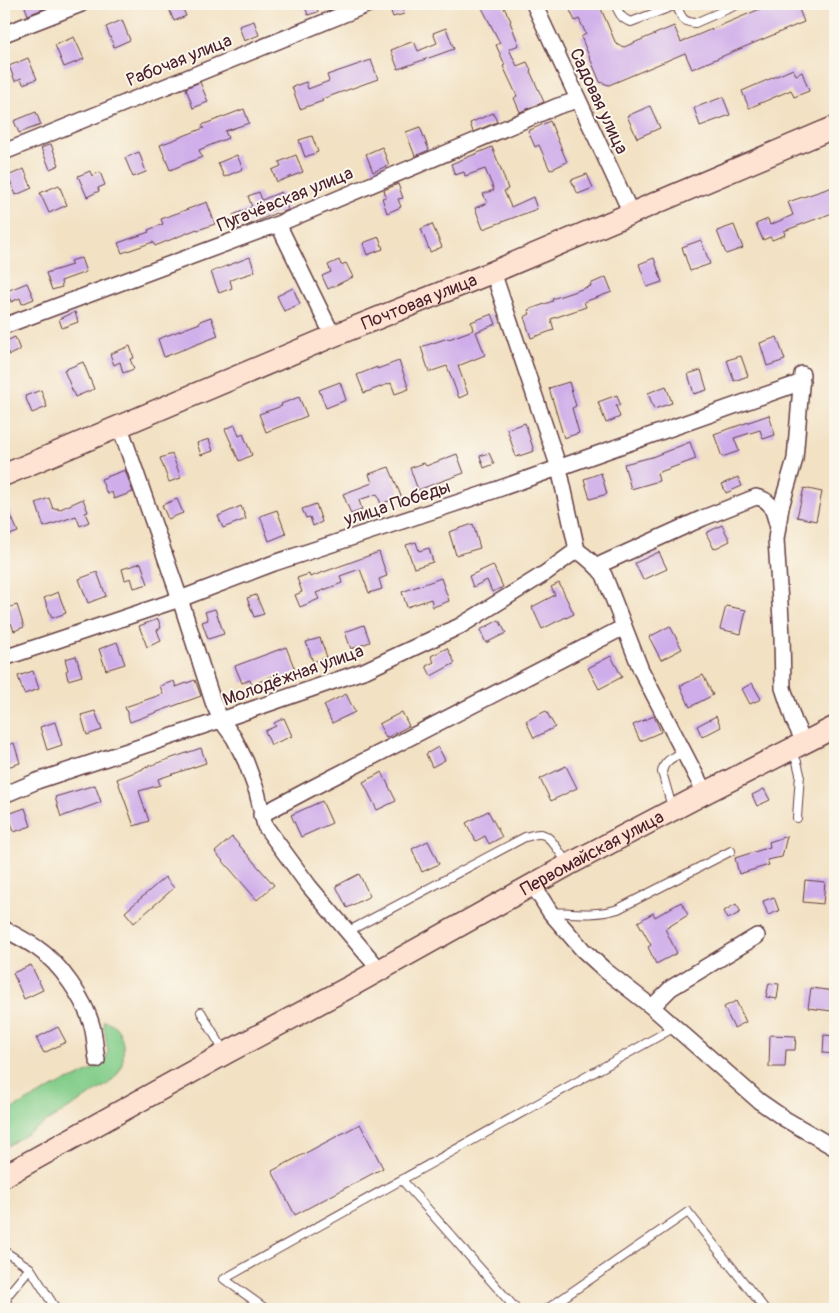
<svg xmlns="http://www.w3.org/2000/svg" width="839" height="1313" font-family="Pangolin,sans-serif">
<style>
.green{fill:#83cd8a;stroke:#66765a}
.building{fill:#cfadea}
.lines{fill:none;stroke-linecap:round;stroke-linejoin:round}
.lane-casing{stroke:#633c42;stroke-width:10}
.street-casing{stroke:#633c42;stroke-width:18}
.secondary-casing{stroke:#633c42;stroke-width:24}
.lane{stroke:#fff;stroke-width:8}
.street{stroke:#fff;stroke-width:15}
.secondary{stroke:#fee3d2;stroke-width:21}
.labels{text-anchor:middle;stroke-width:4;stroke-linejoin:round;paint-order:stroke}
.street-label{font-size:18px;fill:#4a1f2b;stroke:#fbf7ec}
</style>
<rect width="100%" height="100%" fill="#fbf7ec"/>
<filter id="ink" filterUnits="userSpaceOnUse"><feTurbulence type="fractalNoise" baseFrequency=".02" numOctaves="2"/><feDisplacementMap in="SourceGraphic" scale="10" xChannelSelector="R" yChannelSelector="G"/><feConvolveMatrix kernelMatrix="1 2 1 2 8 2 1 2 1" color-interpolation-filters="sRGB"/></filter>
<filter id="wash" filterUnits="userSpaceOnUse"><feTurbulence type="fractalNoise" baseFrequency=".0096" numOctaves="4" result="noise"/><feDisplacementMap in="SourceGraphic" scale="20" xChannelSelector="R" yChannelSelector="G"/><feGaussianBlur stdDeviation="1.12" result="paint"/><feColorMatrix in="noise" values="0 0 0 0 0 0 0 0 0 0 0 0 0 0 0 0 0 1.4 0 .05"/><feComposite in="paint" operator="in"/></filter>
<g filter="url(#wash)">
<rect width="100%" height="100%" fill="#f2e1c3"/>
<!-- green -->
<path class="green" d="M103,1021c22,1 25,37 15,52 -3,5 -7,8 -11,12l-103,63v-35l58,-30 14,-5 25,-13 4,-5 3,-8z"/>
<g id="blocks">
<!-- building -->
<path class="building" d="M24,4h32l-28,11z
M167,4h14l5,12 -12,5z
M304,4h11l3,8 -10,3z
M396,4h4l4,10 -11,3 -4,-11z
M480,4h22l9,17 -1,1 9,23 -10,4 8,17 10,-4 4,8 -1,1 14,31 -24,10 -6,-14 3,-2 -14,-30 2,-1 -9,-20 4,-2z
M567,4h32l17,40 8,3 50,-21 7,16 91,-38h25l7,18 -112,47 -7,-16 -76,32 -9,-3 -19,-45 5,-3 -7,-15 -4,2z
M122,20l8,20 -16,7 -8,-20z
M254,21l5,14 -15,6 -5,-15z
M446,28l8,21 -56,20 -7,-19 23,-9 4,10 19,-8 -4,-10z
M74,37l10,22 -20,8 -9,-22z
M28,58l9,21 -14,5 -2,-6 -6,3 -6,-15z
M371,60l7,19 -56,20 1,2 -23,8 -8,-22 14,-5 2,7 21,-8 -2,-6 15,-5z
M793,69l3,6 6,-3 7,19 -15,6 -3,-7 -42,18 -7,-17z
M200,82l8,20 -15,6 -7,-20z
M723,97l7,18 -30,11 -6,-18z
M650,106l10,22 -23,10 -10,-22z
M244,109l5,14 -24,8 3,7 -29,12 3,7 -32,13 -10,-25 44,-17 -2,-3z
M36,112l5,13 -22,8 -5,-12z
M493,113l4,9 -24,10 -3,-9z
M550,121l17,41 -17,8 -11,-25 -4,2 -7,-16z
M420,127l9,23 -14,6 -9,-24z
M312,136l6,16 -13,5 -6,-17z
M51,144l8,21 -9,4 -9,-21z
M382,147l7,18 -16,7 -7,-18z
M492,147l9,22 7,20 -4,2 7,16 22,-10 4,12 -54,20 -8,-21 12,-5 -4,-9 11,-4 -9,-21 -20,7 -1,-4 -9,3 -4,-11 27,-11z
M139,152l7,20 -13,5 -8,-19z
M237,155l6,14 -19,8 -6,-14z
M296,155l7,17 -26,10 -5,-12 9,-4 -2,-4z
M24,169l8,19 -16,7 -8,-19z
M90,171l2,5 8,-4 5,13 -7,3 1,3 -12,6 -9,-21z
M587,174l6,14 -15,6 -7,-14z
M398,184l5,14 -5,1 3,8 -14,6 -5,-15 4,-1 -2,-7z
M59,185l8,20 -18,8 -9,-20z
M833,187l2,7v18l-51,19 1,4 -13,5 -2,-3 -7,3 -7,-16 12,-5 2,6 23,-10 -5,-13z
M259,192l3,8 19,-8 7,18 -11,4 -1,-1 -37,16 -6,-14 19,-8 -4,-11z
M207,202l8,22 -17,6 -1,-1 -42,17 -2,-4 -31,11 -4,-10 31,-11 -1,-2 15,-6 -2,-5z
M432,224l10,23 -12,5 -9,-23z
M734,225l9,23 -17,6 -9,-23z
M379,237l4,12 -16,6 -4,-12z
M701,240l9,24 -20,7 -8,-24z
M250,257l5,15 -25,8 2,8 -13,5 -8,-21z
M81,258l5,14 -25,9 1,6 -10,3 -6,-17 26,-8 -2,-4z
M654,258l8,24 -15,5 -8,-23z
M339,260l2,5 5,-2 7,14 -25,12 -6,-13 9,-4 -3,-7z
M606,277l6,15 -28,10 2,5 -35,12 3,11 -23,8 -7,-21 6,-3 -2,-4 25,-9 -1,-2 39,-13 -1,-2z
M27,283l7,16 -12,5 -2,-6 -9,4 -4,-11z
M293,288l7,16 -16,7 -7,-15z
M75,312l3,10 -16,6 -3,-9z
M492,314l4,10 -20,8 9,23 -27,11 10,28 -9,4 -12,-32 -18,6 -8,-25 27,-9 1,1 24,-9 -2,-8z
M211,317l7,19 -54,21 -6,-18 42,-16v-2z
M15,337l5,13 -11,5 -5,-13z
M777,337l8,23 -18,6 -7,-23z
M130,346l4,12 -4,1 4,10 -11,4 -3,-11 -6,3 -4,-11z
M741,356l7,20 -14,5 -7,-21z
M399,361l10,28 -14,5 -4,-11 -27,10 -7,-18 20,-8v2z
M83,362l11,27 -19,8 -11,-27z
M701,370l6,20 -13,4 -6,-20z
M340,382l6,18 -20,8 -7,-18z
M569,382l7,24 -4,2 7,25 -15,5 -15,-50z
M666,386l6,17 -18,6 -6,-16z
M41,390l6,17 -15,6 -7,-17z
M617,395l3,9 -4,2 4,11 -14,6 -8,-21z
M299,397l8,19 -41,16 -7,-18 23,-8 -1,-2z
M769,415l6,20 -12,4 -3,-9 -26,8 5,13 -17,6 -8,-23z
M525,423l9,28 -18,6 -9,-28z
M235,425l4,11 4,-2 9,21 -13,6 -14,-32z
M209,439l4,12 -12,4 -4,-12z
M690,442l6,17 -39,14 2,8 -28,8 -7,-25 28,-7z
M489,453l5,11 -10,4 -4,-12z
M172,454l9,24 -12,4 -9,-24z
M457,454l7,19 -46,17 -8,-22 14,-5 2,3z
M389,467l12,29 -20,8 -4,-10 -18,6 3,10 -11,4 -8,-20 29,-11 -3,-9z
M125,470l8,22 -19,7 -2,-7 -5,2 -6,-15z
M601,473l6,21 -17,5 -6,-20z
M738,477l4,9 -16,7 -4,-9z
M804,488l18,4 -6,29 -19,-4z
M49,498l4,11 5,-1v2l25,-11 5,13 -3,1 4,9 -9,4 -4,-10 -32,11 -8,-24z
M4,499l14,33 -14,5z
M177,499l6,14 -15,6 -6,-14z
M316,504l6,18 -9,4 -3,-9 -4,1 -4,-9z
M241,506l5,13 -23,9 -5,-12z
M277,510l9,24 -17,7 -9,-25z
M473,524l7,24 -24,7 -7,-23z
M722,525l8,16 -16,8 -8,-16z
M416,542l3,9 10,-3 4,14 -19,6 -8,-23z
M379,552l8,24 -8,3 3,10 -13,4 -9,-24 -20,7 2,7 -26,10 3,6 -19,8 -5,-12 7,-3 -5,-14 12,-4 1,3z
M659,552l8,17 -24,11 -8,-17z
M141,563l7,21 -14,4 -3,-10 -6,2 -3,-11z
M493,565l10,22 -11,5 -5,-12 -14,7 -4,-11z
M97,572l9,24 -18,7 -9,-24z
M441,578l8,23 -16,6 -2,-8 -24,8 -5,-15z
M559,583l15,31 -8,4v-1l-24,12 -10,-22 23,-12 -4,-8z
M58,592l8,21 -14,5 -8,-20z
M256,595l8,19 -10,3 -7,-19z
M17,605l7,22 -10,4 -3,-8 -7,2v-16z
M726,606l20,4 -5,24 -21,-5z
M215,609l9,25 -16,5 -6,-17 6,-2 -3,-8z
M158,619l3,9 -4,2 4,11 -14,6 -8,-21z
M499,620l7,13 -20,10 -6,-13z
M364,625l6,17 -19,7 -6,-17z
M670,626l12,23 -21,11 -12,-23z
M320,638l7,19 -14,5 -7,-20z
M117,642l8,22 -19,6 -7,-21z
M286,647l10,25 -20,8 -1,-5 -23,10 -2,-5 -8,3 -7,-17z
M447,648l8,15 -24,13 -5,-10 8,-4 -3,-6z
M76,656l6,20 -14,4 -2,-9 2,-1 -3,-11z
M611,656l11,21 -23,12 -11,-21z
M33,671l6,18 -15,5 -6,-18z
M703,675l10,20 -23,12 -10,-21z
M195,680l6,16 -71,26 -5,-15 38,-13 -3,-8 14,-5 2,6z
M752,683l9,16 -11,5 -8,-15z
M346,694l9,18 -23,11 -8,-18z
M95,711l7,19 -15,5 -6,-20z
M546,711l9,16 -21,11 -8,-17z
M402,712l7,14 -23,12 -7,-14z
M654,716l7,16 -21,9 -7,-16z
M716,716l5,11 -19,10 -5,-11z
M284,718l8,18 -21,9 -6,-14 11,-5 -2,-3z
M55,722l7,23 -15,5 -7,-23z
M14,743l6,20 -16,5v-22z
M438,747l7,13 -13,7 -6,-13z
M201,748l5,15 -48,16 2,6 -21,6 10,30 -15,5 -17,-47 26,-10v-1z
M566,766l11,22 -26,13 -11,-22z
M382,772l14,29 -19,9 -14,-28z
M95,785l6,17 -40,15 -6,-20z
M764,789l6,11 -13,6 -5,-11z
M322,801l10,22 -31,14 -10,-22z
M25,808l6,18 -17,6 -6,-18z
M488,811l14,26 -13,7 -4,-8 -9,5 -10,-18z
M787,836l-5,21 -15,3 2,5 -30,9 -4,-16 35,-11 -1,-5z
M232,837l42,48 -17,15 -42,-48z
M428,841l11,23 -17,8 -10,-23z
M359,874l11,22 -23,12 -11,-22z
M165,877l9,11 -40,35 -9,-11z
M805,880l20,2 -2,22 -20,-2z
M774,897l5,14 -11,4 -5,-14z
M681,902l7,13 -23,14 12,24 -21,11 -8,-17 3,-2 -13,-23 15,-9 2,4z
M736,904l5,8 -13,7 -4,-8z
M31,965l12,25 -19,9 -11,-26z
M769,983l10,1 -2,15 -11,-2z
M811,988l24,3 -3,20 -24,-3z
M736,1001l10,21 -12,6 -10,-21z
M58,1027l8,15 -22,11 -8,-15z
M770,1035l26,1 -1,14h-9l-1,17h-16z
M824,1035l11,1v18l-12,-1z
M360,1124l23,44 -88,47 -23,-44z"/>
</g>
</g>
<g filter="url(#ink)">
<use href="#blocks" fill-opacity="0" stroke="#633c42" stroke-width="1"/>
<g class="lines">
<defs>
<path id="lane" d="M615,4c4,9 6,15 16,18l45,-17
M676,4c5,11 5,18 19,19l44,-19
M792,751l5,11 3,12 -3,44
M672,807l-10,-35c2,-12 12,-15 22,-20
M550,912c23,1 46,4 68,-3l113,-58
M347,932l178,-95c6,-1 13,-5 19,-2 8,3 18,21 23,28
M201,1012l23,39
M402,1180l114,129
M4,1251l26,17 26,41
M6,1309l1,-13 23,-28
M266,1309l-42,-30 451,-252
M547,1309l141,-97 77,97"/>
<path id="street" d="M534,4l97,209
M4,34l77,-30
M4,152l365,-148
M278,224l55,112
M493,272l66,196 18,82c11,8 19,15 27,25l37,95 64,123
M4,326l274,-102 280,-118 20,-6
M802,374l-7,85 -14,48 -5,32 6,97 1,52 11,33 10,21
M120,427l60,172 33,103 8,18 13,18 12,24 11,30 8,34 44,60 70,83
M597,566l106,-48 53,-21c16,3 17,13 21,27
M4,658l176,-59 94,-36 207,-68 321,-113
M4,795l33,-14 184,-61 145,-50 94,-44 84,-52 33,-24
M261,815l47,-25 316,-163
M533,885l17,27 33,38 23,21 46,36 107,94 26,18 50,29
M4,929c11,6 23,12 33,19 23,15 48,52 55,78 3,11 3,23 5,34
M652,1007l19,-19 86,-52"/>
<g id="secondary">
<path id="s1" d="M4,475l329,-139 160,-64 342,-145"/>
<path id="s2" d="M4,1176l222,-123 127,-68 215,-120 137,-72 130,-66"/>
</g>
</defs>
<!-- lane casing -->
<use href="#lane" class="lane-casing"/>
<!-- street casing -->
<use href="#street" class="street-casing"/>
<!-- secondary casing -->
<use href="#secondary" class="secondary-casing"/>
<!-- lane -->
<use href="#lane" class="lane"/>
<!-- street -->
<use href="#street" class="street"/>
<!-- secondary -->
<use href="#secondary" class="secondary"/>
</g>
</g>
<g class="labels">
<!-- street labels -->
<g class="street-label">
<text transform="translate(179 60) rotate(-22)" y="6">Рабочая улица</text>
<text transform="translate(599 101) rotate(65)" y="6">Садовая улица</text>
<text transform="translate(285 199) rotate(-22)" y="6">Пугачёвская улица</text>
<text dy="6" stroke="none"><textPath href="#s1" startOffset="450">Почтовая улица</textPath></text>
<text transform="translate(397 503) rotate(-18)" y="6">улица Победы</text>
<text transform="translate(293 675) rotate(-20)" y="6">Молодёжная улица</text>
<text dy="6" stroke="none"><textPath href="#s2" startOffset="671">Первомайская улица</textPath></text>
</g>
</g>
<!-- margin -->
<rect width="839" height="1313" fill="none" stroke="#fbf7ec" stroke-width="20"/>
</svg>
